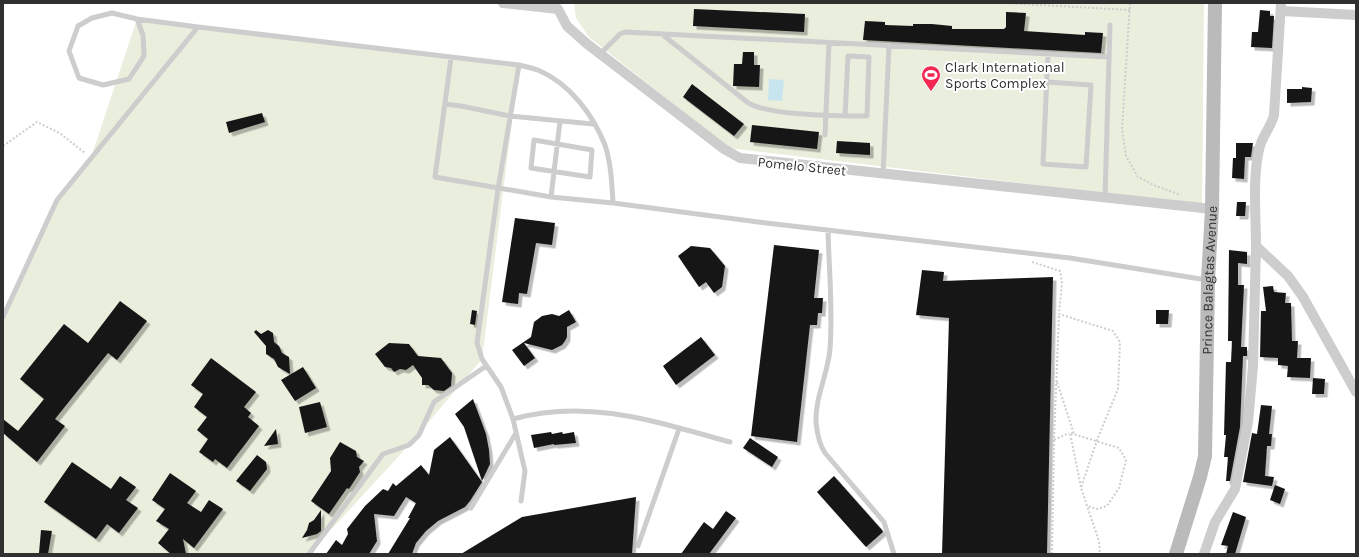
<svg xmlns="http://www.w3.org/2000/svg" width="1359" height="557" font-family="Karla,sans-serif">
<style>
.green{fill:#e9eedd}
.water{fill:#c8e5ef}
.building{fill:#171717;filter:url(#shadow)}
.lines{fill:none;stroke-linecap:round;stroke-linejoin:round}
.path{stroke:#cdcdcd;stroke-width:2;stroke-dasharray:2 2;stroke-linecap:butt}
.lane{stroke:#cdcdcd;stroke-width:5}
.street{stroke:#cdcdcd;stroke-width:10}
.secondary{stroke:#bababa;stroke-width:14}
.labels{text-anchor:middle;stroke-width:4;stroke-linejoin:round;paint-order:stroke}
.poi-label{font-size:14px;fill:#303030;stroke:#fff;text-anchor:start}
.street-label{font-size:14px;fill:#303030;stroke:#fff}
</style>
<defs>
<filter id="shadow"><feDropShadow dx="3.5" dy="3.5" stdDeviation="0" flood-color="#0004"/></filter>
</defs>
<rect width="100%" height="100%" fill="#fff"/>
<!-- green -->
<path class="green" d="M574,3h630l-2,202 -473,-57 -140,-111 -13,-19z
M137,19l382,46 -37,294 -73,86 -93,101 -3,8h-310v-237l54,-117 34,-42z"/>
<!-- water -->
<path class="water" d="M769,79l15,1 -2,21 -14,-1z"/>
<!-- building -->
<path class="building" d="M694,9l111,5 -1,18 -111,-6z
M1260,10l10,1v5h4l-2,32 -21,-1 1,-15h6z
M1006,12l20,1 -2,18 61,4v-3l18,1 -2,20 -238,-13 2,-19 20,1v3l28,1v-2h19l20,2v3h52l2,-2z
M743,52h11v13h6l-1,22 -26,-1 1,-22h8z
M692,84l52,40 -10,12 -51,-39z
M1302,87l10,1 -1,14 -24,1v-14h15z
M262,113l3,9 -36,11 -3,-11z
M752,125l67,7 -2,17 -67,-7z
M837,141l33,2v12l-34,-2z
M1236,143h17l-2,14h-6l-1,22 -12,-1 1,-20h3z
M1237,202h9l-1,14h-9z
M515,218l40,5 -3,22 -16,-2 -9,51 -8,-1 -1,11 -16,-2z
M774,245l45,5 -5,48h9l-1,15h-4l-1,12h-7l-13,117 -46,-6z
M691,246l19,2 15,18 -3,21 -8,6 -8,-11 -7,5 -21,-31z
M1229,250l18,2v12l-9,-1v22h6l-3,62h6v9h-4l-3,71 -10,54h-4l2,-24h-4l2,-22h-2l2,-73h5l1,-21h-4z
M922,270l22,2 -1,9 110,-4 -6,277h-105l7,-236 -33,-3z
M1273,286l1,6 12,1 -1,10h6l1,38h6l-1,17h14l-1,20 -23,-1 1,-11 -10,-1v-7l-18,-1 1,-46h5l-3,-24z
M120,301l27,20 -30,39 -9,-7 -53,66 10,7 -28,36 -34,-29v-14l15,12 26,-32 -24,-20 44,-55 24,19z
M472,310l5,1 -2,14 -5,-1z
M569,310l7,12 -9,5v10l-2,4 -3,4 -10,5 -28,-7 11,15 -11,8 -12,-16 19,-13 3,-15 8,-6 10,-2 7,2z
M1156,310h13l-1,14h-12z
M256,330l5,4 7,-4 5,3 1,9 5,4 3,7 7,4 1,17 -12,-7 -4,-8 -8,-5v-8l-12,-14z
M701,337l14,18 -39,30 -13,-19z
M389,343l20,1 9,12 23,2 11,15 -1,13 -7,5 -10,-1 -6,-5h-6v-7l-9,-13 -7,5 -6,-1 -6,3 -3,-4 -6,-1 -10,-13z
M211,358l45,34 -12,15 7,6 -3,4 11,9 -32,42 -12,-9 -2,3 -14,-10 9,-13 -11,-9 10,-13 -13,-10 9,-13 -12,-9z
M303,367l13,21 -21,13 -14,-21z
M1313,378l12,1 -1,15h-12z
M473,399l13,35 3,16 1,14 -8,17 -18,-54 -9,-13z
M320,402l7,25 -22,6 -6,-26z
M1261,405l11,1 -3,28h3l-1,12h-4l-2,30 9,1 -2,9 -29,-4 9,-49 5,1z
M276,429l2,15 -14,2z
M551,432l1,2 10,-2 1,2 11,-2 2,11 -22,2v-1l-20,4 -3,-13z
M450,437l32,45 -12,19 -5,6 -27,14 -12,10 -10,12 -4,11h-24l22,-36h-2l8,-15 -10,-6 -12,19 -20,-2 3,27 -8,13h-43l10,-14 6,5 6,-11 -1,-5 18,-23 18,-17 5,2 5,-8 3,3 25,-21 8,10 5,-25z
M750,438l28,19 -6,10 -29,-19z
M340,442l16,9 1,6 7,4 -5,6 1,5 -11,17 -2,-1 -18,26 -18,-13 20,-30 -1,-13z
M257,455l9,7 1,7 -17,22 -14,-10z
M72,462l39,27 9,-13 16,11 -10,13 12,8 -19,25 -12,-9 -11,15 -52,-37z
M170,473l26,18 -9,12 14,9 8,-12 14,9 -29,39 -11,-9 3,15h-15l-13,-11 11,-14 -13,-8 9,-12 -13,-9z
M834,476l48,54 1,2 -17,15 -49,-55z
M1275,485l10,4 -5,15 -10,-4z
M636,497l-4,57h-171l61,-37z
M321,510v21l-4,3 -15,4 5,-8 2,-7 5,-3z
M726,511l10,7 -27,36h-28l23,-32 9,7z
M1233,512l13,5 -11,37h-9l2,-8 -7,-1z
M41,530l11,1 -4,23 -9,-1z"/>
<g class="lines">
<!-- path -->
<path class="path" d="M1004,3l126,7
M1130,3l-8,126 4,27 12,21 18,9 25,9
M3,146l34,-24 24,12 24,19
M1032,262l28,9 2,11 -3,32 54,17 7,11 -2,47 -21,51 -16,48 18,53 1,13
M1057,382l17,52
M1054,440l15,-7
M1081,487l-11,-54 49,15 7,12 -7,28 -12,18 -10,3 -10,-3
M1052,554l2,-114 5,-126"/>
<!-- lane -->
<path class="lane" d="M137,19l6,16 1,21 -15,23 -26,6 -24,-7 -10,-27 9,-25 14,-8 20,-5 25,6 61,8
M663,35l84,67c19,14 93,14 120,14l2,-59 -21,-1 -3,60
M601,53l19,-19 5,-2 484,25
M451,58l-16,119 116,20 62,6 153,20 304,35 137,22
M519,65c7,2 14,3 21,6 30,13 53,44 65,74 6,18 7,39 8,58
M1047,82l44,3 -5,82 -43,-3 5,-110
M445,104l16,2 49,10 83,8
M825,135l4,-92
M534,140l58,10 -2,27 -59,-9z
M883,174l6,-129
M551,197l9,-76
M1105,197l5,-172
M828,230c1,40 5,79 2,119 -2,25 -15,48 -14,73 1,11 3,22 9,31l59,69 10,32
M3,317l54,-117 141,-173 321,38 -21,124 -21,154 5,16 19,28 12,32c75,-21 144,3 217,23
M513,419l12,52 -4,30
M471,508l45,-75
M638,546l41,-117
M309,554l74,-100 26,-9 10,-10 15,-33 52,-36"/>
<!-- street -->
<path class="street" d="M503,3l55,6
M1281,3l-7,112c-3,12 -11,20 -14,31 -8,28 -4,71 -4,100l32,30 15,21 53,95
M558,9l9,17 19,17 138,106 16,9 472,51
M1282,11l74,4
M1204,554l11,-32 20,-33 13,-67 5,-56 3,-120"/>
<!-- secondary -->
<path class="secondary" id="s1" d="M1176,554l24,-77 5,-21 3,-176 4,-71 3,-206"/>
</g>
<!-- icons -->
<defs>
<symbol id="stadium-pin" viewBox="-11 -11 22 30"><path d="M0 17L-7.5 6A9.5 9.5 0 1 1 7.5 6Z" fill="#f22853" stroke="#fff"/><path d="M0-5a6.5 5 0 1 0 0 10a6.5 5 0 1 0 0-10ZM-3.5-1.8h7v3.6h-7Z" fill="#fff"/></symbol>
</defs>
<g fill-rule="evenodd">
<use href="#stadium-pin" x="920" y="64" width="22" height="30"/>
</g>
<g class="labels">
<!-- poi labels -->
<g class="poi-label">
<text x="945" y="72">Clark International<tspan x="945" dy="16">Sports Complex</tspan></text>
</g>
<!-- street labels -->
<g class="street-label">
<text transform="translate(802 166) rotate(6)" y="5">Pomelo Street</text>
<text dy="5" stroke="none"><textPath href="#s1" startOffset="278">Prince Balagtas Avenue</textPath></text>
</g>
</g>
<!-- border -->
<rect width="1359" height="557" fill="none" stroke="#303030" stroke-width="8"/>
</svg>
